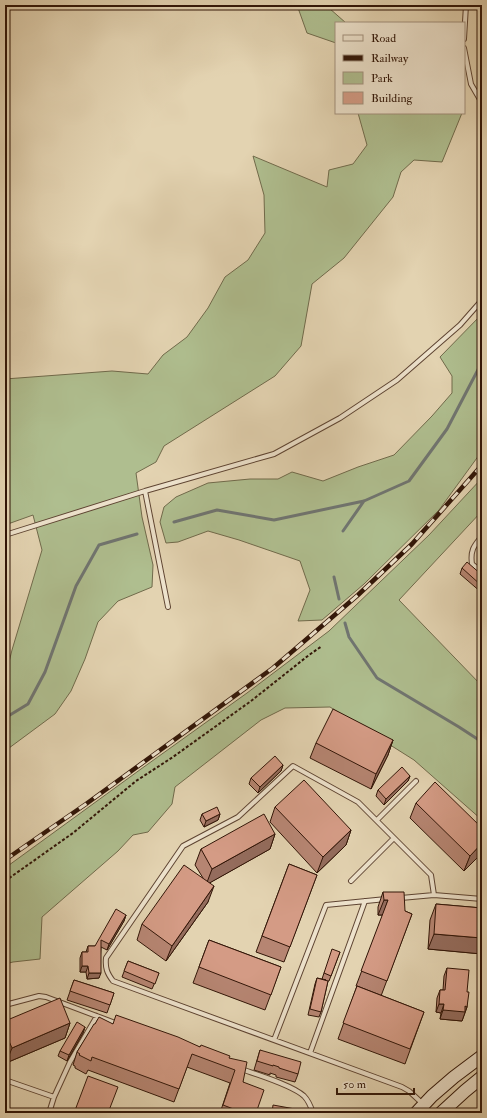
<svg xmlns="http://www.w3.org/2000/svg" width="487" height="1118" font-family="'IM FELL Double Pica',serif">
<style>
.green{fill:#afbe8f;stroke:#706a4b}
.lines{fill:none;stroke-linecap:round;stroke-linejoin:round}
.stream{stroke:#707571;stroke-width:3}
.service-casing{stroke:#5e4432;stroke-width:6}
.secondary-casing{stroke:#311507;stroke-width:14}
.path{stroke:#311507;stroke-width:2;stroke-dasharray:3 2;stroke-linecap:butt}
.service{stroke:#ede2cc;stroke-width:4}
.secondary{stroke:#ede2cc;stroke-width:12}
.rail-casing{stroke:#311507;stroke-width:4.5}
.rail{stroke:#ede2cc;stroke-width:3;stroke-dasharray:9;stroke-linecap:butt}
.wall{fill:#b68572;stroke:#311507}
.shaded-wall{fill:#946c5d;stroke:#311507}
.building{fill:#d49b85;stroke:#311507}
</style>
<rect width="100%" height="100%" fill="#e3d3b1"/>
<filter id="stains"><feTurbulence type="fractalNoise" baseFrequency=".005" numOctaves="4"/><feColorMatrix values="0 0 0 0 .2 0 0 0 0 .09 0 0 0 0 .02 0 0 0 .5 -.17"/></filter>
<radialGradient id="worn" r=".72"><stop offset=".6" stop-color="#630" stop-opacity="0"/><stop offset="1" stop-color="#630" stop-opacity=".3"/></radialGradient>
<!-- green -->
<path class="green" d="M297,5h30l2,3 17,15h-10v20l-29,-10z
M358,113h104l-20,49 -28,-2 -13,12 -8,25 -49,61 -32,26 -11,62 -26,30 -111,70 -8,16 -20,11 6,44 11,48 -1,22 -34,14 -20,21 -13,37 -14,32 -16,23 -50,37v-73l7,-28 30,-100 -9,-35 -28,10v-146l107,-8 36,3 15,-19 24,-18 21,-29 17,-31 23,-17 17,-27 -1,-38 -11,-39 74,31 2,-17 24,-6 14,-19z
M482,314v137l-43,59 -75,74 -42,36 -24,1 12,-31 -10,-29 -61,-21 -31,-9 -30,11 -12,1 -6,-21 4,-15 12,-10 32,-14 42,-4h28l14,-7 31,9 35,-14 36,-12 38,-39 20,-23v-17l-12,-19z
M482,478v33l-83,89 83,86v134l-68,-60 -84,-53 -45,1 -24,12 -86,67 -3,17 -24,28 -15,3 -15,16 -76,66 -2,42 -27,3 -8,2v-96l136,-99 106,-76 82,-62 100,-96z"/>
<g class="lines">
<!-- stream -->
<path class="stream" d="M174,522l43,-12 57,10 90,-19 45,-20 38,-52 35,-67
M343,531l21,-30
M334,577l5,22
M345,623l4,14 28,41 82,49 23,15
M5,718l23,-14 17,-32 31,-86 23,-41 38,-11"/>
<defs>
<path id="service" d="M464,39l2,-34
M464,48l7,36 11,19
M145,491l23,116
M5,535l140,-44 129,-37 66,-36 57,-38 63,-55 22,-25
M482,536c-8,10 -12,14 -10,28l10,8
M377,820l39,-39
M351,881l43,-43
M401,898l33,-3 48,4
M5,1005l34,-9 7,1 72,27
M274,1040l52,-135 60,-6
M310,1053l55,-152
M241,1069c17,6 51,16 63,27 5,5 7,11 9,17
M5,1080l49,17
M423,1104l-14,-13 -7,-4 -289,-106c-6,-8 -8,-13 -7,-23l77,-112 55,-29 55,-51 65,36 73,73 3,20
M49,1113l5,-16 16,-35 27,-46"/>
<path id="secondary" d="M416,1113l16,-17 22,-19 28,-21
M441,1113l24,-22 17,-14"/>
</defs>
<!-- service casing -->
<use href="#service" class="service-casing"/>
<!-- secondary casing -->
<use href="#secondary" class="secondary-casing"/>
<!-- path -->
<path class="path" d="M5,881l68,-48 63,-52 37,-24 78,-56 58,-46 13,-9"/>
<!-- service -->
<use href="#service" class="service"/>
<!-- secondary -->
<use href="#secondary" class="secondary"/>
<defs>
<path id="rail" d="M5,860l81,-56 187,-136 85,-73 54,-51 70,-79"/>
</defs>
<!-- rail casing -->
<use href="#rail" class="rail-casing"/>
<!-- rail -->
<use href="#rail" class="rail"/>
</g>
<!-- wall -->
<path class="wall" d="M462,568l20,7v18l-22,-19z
M393,740l-5,15 -17,34 -61,-31 6,-15z
M283,765l-2,6 -23,22 -9,-9 2,-6z
M410,776l-2,5 -24,24 -8,-9 2,-6z
M416,803l66,25 -18,43 -54,-53z
M275,807l76,23 -5,15 -29,28 -47,-51z
M202,814h18l-2,6 -14,7 -4,-7z
M275,834l-5,15 -61,34 -1,19 -42,59 -29,-21 5,-16 61,-46 -8,-13 6,-16z
M289,864l28,11 -33,87 -28,-10z
M482,883v12h-1l1,-11z
M383,892l22,19 7,3 -31,82 -25,-10 27,-71h-5v-8z
M436,904l46,4v46l-54,-5 2,-29z
M126,915l-2,6 -17,29 -6,-3 -2,31 -12,1 -1,-7h-6v-14l2,-6h4l2,-6h7z
M209,940l72,27 -16,43 -72,-27z
M340,952l-11,29h-1l-7,31 -2,5 -11,-2 7,-31 2,-6 9,2 -4,-1 2,-6z
M128,961l31,12 -7,16 -30,-12z
M447,968l20,24v15l-5,14 -22,-2 1,-6 -5,-1 1,-14 3,-8h3l1,-14z
M74,980l40,13 -7,20 -40,-13z
M357,986l67,26 -19,52 -67,-25z
M5,1021l65,2 -5,15 -59,25 -1,-2z
M95,1024h18l87,23 29,11 14,24 13,31h-36l10,-30 -43,-16 -13,35 -86,-32 -2,4 -11,-6v-2l-2,-1 4,-13z
M85,1027l-2,6 -16,28 -9,-5 2,-5z
M260,1050l38,24 -3,8 -19,-5v-2l-6,-2v2l-16,-5z"/>
<!-- shaded-wall -->
<path class="shaded-wall" d="M393,740l-5,15 -17,34 5,-15z
M283,765l-2,6 -23,22 2,-6z
M410,776l-2,5 -24,24 2,-6z
M220,814l-2,6 -14,7 2,-6z
M351,830l-5,15 -29,28 6,-16z
M275,834l-5,15 -64,36 6,-16z
M482,843v10l-18,18 6,-15z
M214,886l-6,16 -42,59 6,-15z
M384,900h4l-5,15h-5z
M126,915l-2,6 -17,29 2,-6z
M434,934l48,4v16l-54,-5z
M82,966h6l-2,6h-6z
M89,973h12l-2,5 -12,1z
M439,1004h5l-3,9 -5,-1z
M465,1006l2,1 -5,14 -22,-2 3,-9z
M70,1023l-5,15 -59,25 6,-15z
M85,1027l-2,6 -16,28 2,-6z"/>
<!-- building -->
<path class="building" d="M467,562l15,13v11l-20,-18z
M333,709l60,31 -17,34 -60,-31z
M275,756l8,9 -23,22 -9,-9z
M402,767l8,9 -24,23 -8,-9z
M304,780l47,50 -28,27 -48,-50z
M435,782l47,46v15l-12,13 -54,-53z
M217,807l3,7 -14,7 -4,-7z
M264,814l11,20 -63,35 -11,-20z
M289,864l28,11 -27,72 -28,-11z
M184,865l30,21 -42,60 -30,-22z
M383,892h21l1,19 7,3 -25,67 -26,-10 27,-71h-4z
M436,904l46,4v30l-48,-4z
M116,909l10,6 -17,29 -8,-4v33h-12l-1,-7h-6v-14h6v-6h7z
M209,940l72,27 -10,28 -72,-28z
M332,949l8,3 -9,24 -7,-3z
M128,961l31,12 -4,11 -31,-13z
M447,968l22,2 -2,22h2l-2,15 -2,-1v6l-22,-2 1,-6h-5l1,-14h5z
M317,978l11,3 -7,31 -11,-3z
M74,980l40,13 -4,12 -40,-14z
M357,986l67,26 -14,37 -67,-26z
M60,998l10,25 -58,25 -7,-16v-11z
M116,1015l62,22 22,10 1,-2 29,11 -1,2 18,4 -4,20 21,8 -8,23h-12l-21,-8 12,-35 -43,-16 -13,35 -87,-32 -1,4 -12,-6 1,-1 -3,-2 17,-28h1l4,-7 14,7z
M77,1022l8,5 -16,28 -9,-4z
M260,1050l41,12 -3,12 -19,-6v-1l-6,-2v1l-16,-5z
M88,1076l30,11 -10,26h-34z
M273,1105l22,4 -1,4h-22z"/>
<!-- margin -->
<rect width="487" height="1118" fill="none" stroke="#e3d3b1" stroke-width="20"/>
<rect x="6" y="6" width="475" height="1106" fill="none" stroke="#311507" stroke-width="2"/>
<rect x="10" y="10" width="467" height="1098" fill="none" stroke="#311507"/>
<!-- legend -->
<rect x="335" y="22" width="130" height="92" fill="#ede2cc" stroke="#a2907d"/>
<rect x="343" y="35" width="20" height="6" fill="#ede2cc" stroke="#a2907d"/>
<text x="371" y="42" font-size="12" fill="#311507">Road</text>
<rect x="343" y="55" width="20" height="6" fill="#311507" stroke="#a2907d"/>
<text x="371" y="62" font-size="12" fill="#311507">Railway</text>
<rect x="343" y="72" width="20" height="12" fill="#afbe8f" stroke="#a2907d"/>
<text x="371" y="82" font-size="12" fill="#311507">Park</text>
<rect x="343" y="92" width="20" height="12" fill="#d49b85" stroke="#a2907d"/>
<text x="371" y="102" font-size="12" fill="#311507">Building</text>
<!-- scale -->
<path d="M337 1088v6h77v-6" fill="none" stroke="#311507" stroke-width="2"/>
<text x="343" y="1088" font-size="12" fill="#311507" stroke="#ede2cc" stroke-width="3" paint-order="stroke">50 m</text>
<rect width="100%" height="100%" filter="url(#stains)"/>
<rect width="100%" height="100%" fill="url(#worn)"/>
</svg>
